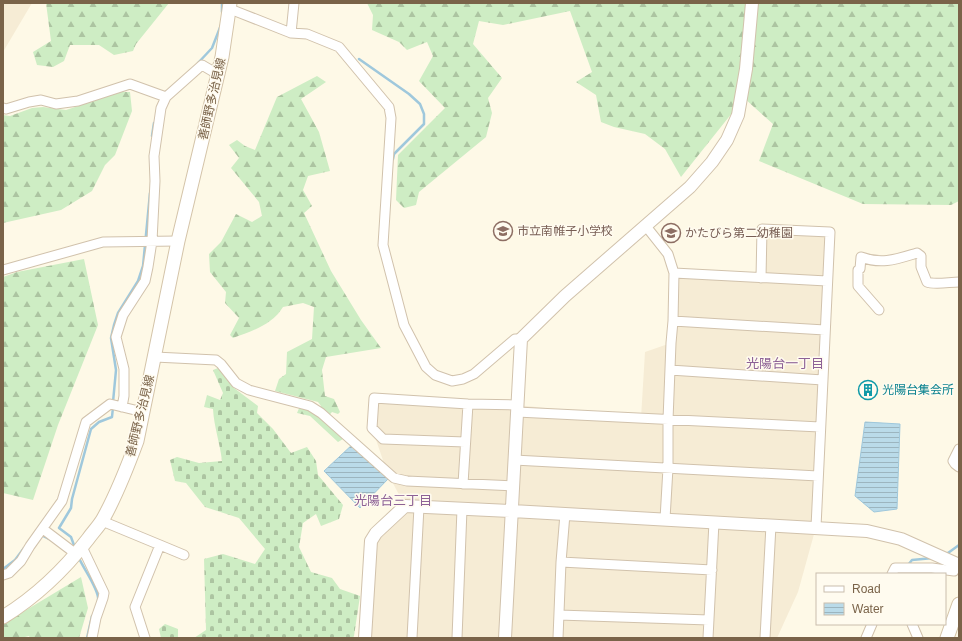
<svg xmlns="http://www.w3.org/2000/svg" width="962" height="641" font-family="Helvetica,'Noto Sans JP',sans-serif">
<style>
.residential{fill:#f6ecd5}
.forest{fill:url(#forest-firs)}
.cemetery{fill:url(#cemetery-stones)}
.water{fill:url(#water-rules);stroke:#9fc8dc}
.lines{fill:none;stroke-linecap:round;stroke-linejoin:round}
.stream{stroke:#9fc8dc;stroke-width:2.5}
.minor-casing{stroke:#d1c2ac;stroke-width:11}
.tertiary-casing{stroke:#d1c2ac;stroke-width:14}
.secondary-casing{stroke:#d4c4a9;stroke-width:15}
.minor{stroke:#fff;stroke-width:9}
.tertiary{stroke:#fff;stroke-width:12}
.secondary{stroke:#fff;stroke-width:13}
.labels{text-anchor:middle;stroke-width:3;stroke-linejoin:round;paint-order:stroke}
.street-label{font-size:12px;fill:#7a6349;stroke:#fffbef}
.education-label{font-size:12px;fill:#785e54;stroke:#fffbef;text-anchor:start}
.culture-label{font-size:12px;fill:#0d838f;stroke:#fffbef;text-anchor:start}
.neighbourhood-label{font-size:13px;fill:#8d6196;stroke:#fffbef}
</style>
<defs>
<pattern id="forest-firs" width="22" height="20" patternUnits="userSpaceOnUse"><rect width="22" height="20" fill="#ceedc4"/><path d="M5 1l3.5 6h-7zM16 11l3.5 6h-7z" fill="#acc4a1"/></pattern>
<pattern id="cemetery-stones" width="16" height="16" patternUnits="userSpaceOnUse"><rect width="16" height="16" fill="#ceedc4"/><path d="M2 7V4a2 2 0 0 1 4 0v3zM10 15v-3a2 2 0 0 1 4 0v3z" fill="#acc4a1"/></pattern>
<pattern id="water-rules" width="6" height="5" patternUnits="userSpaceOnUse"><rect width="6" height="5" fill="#badbe9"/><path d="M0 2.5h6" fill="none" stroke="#9cb5bf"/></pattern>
</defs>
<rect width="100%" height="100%" fill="#fef9e7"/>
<!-- residential -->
<path class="residential" d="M3,3h29l-29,49z
M762,229l68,3 -14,295 -18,65 -21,46h-412l6,-97 34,-35 -18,-34 -15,-44 2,-30 143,7 124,13 4,-66 26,-9 3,-70 86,5z"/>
<!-- forest -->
<path class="forest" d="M46,3h123l-33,41 -3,7 -19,4 -15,-10h-29l-6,16 -11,6 -16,-2 -4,-13 18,-11z
M367,3h592v198l-8,4 -88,-1 -104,-43 14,-37 -29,-26 -63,79 -16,-28 -20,-15 -31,-7 -13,-5 -5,-27 -20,-13 16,-10 -22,-61 -67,14 -24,-4 -6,23 29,34 -14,20 4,15 -6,24 -67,55 -3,13 -12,3 -8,-8 2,-45 47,-47 -26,-27 14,-25 -6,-14 -20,8 -8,-8 -27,-12 1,-15z
M317,76l9,6 -25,17 18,33 11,39 -22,5 -5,14 9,16 -8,7 27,58 30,49 20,28 -55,9 -4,13 3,26 9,3 6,13 -2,2 -6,-2 -6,7 17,20 -5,3 -28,-26 -13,-3 3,-7 17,6 4,-6 -3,-4 -43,-11 4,-12 7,-5 1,-22 25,-13 2,-32 -11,-4 -20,4c-11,18 -31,24 -50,31l-3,-3 9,-17 -14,-15 1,-11 -16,-20 -1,-18 12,-12 15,-28 16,8 10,-6 -3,-14 -28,-34 8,-10 -10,-13 8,-5 8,6 10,4 22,-53z
M121,92h9l2,19 -17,44 -10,10 -13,26 -31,19 -58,13v-108l7,1 22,-8 11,-1 23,3z
M84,259l14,66 -40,100 -25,75 -30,-7v-216l14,-5z
M81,577l7,31 -9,30h-49l-1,-2 -8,2h-18v-14z"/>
<!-- cemetery -->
<path class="cemetery" d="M218,368l16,20 24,18 -1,7 16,16 18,24 16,-6 9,14 2,14 25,30 -4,14 -18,7 -5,-12 -13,9 -4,24 12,25 21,6 8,11 20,7 -6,40 -1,2h-159l12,-8 -2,-71 19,-5 32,10 10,-15 -26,-31 -34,-11 -19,-24 -11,-2 -5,-21 7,-3 22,6 23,-2c-2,-18 -8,-34 -9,-52l-9,-2 3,-12 13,5 3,-7 -10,-23z
M165,624l13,5v9h-17l-2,-9z"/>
<!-- water -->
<path class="water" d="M865,422l35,2 -3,85 -23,3 -19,-16z
M354,443l34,36 -28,29 -36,-37z"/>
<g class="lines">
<!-- stream -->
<path class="stream" d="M222,3v9
M359,59l50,35 11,10 4,10v10l-30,30 -1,5 -3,-1
M198,63l14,-15 9,-23
M152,136l2,-13
M113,402l3,-32 -5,-32 3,-13 4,-12 20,-32 5,-15 7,-73
M41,535l10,5
M75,548l-4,-11 -12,-9 12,-20 1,-9 19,-70 8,-7 13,-5 1,-10
M945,554l3,-1 11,-8
M79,558c4,10 21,33 19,42
M908,565l4,-5 21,-2
M3,569l12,-9 9,-12
M87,638l5,-22"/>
<defs>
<path id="minor" d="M230,9l61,24 16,1 32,13 50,60 2,11 -1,16 -7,111 21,80 22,42 9,8 17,6 11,-2 11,-5 41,-35h6
M291,33l3,-30
M3,108l3,1 23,-7 12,-2 15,4 22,-3 52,-17 36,13
M645,225l23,29 6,19 -1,48 -2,22 -3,77v48l-3,51
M3,270l100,-28 75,-1
M674,273l153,8
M761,278l1,-49 68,3 -14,295
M879,310l-21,-24v-16l2,-1 1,-12c21,8 36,2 56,-4l4,3v11l6,15c7,3 23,0 32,0
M673,321l152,9
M155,357l61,3 5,4 15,19 13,7 61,16 11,7 73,65 13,3 106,5
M670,370l153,10
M122,407l2,-11v-27l-8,-32 7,-22 22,-34 3,-14 4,-26 3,-60 -1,-25 7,-48 5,-11 36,-32 17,10
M517,412l303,15
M465,442l-82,-3 -11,-11 2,-30 94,6 49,1
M959,449l-6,12 2,3 4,3
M514,460l304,16
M463,484l5,-80
M102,521l58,24 -25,62 10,31
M43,529l33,25
M160,545l24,10
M82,547l22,46 -1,5 -7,20 -4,20
M561,562l151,8
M892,574l3,-6h37l22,3 3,-7
M3,575l6,-2 12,-12 9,-15 32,-45 24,-79 24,-18 33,8
M559,615l150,5
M912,624l6,14
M412,638l7,-131
M457,638l5,-129
M558,638l3,-76 4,-48
M708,638l6,-116
M765,638l6,-113
M866,638l6,-14"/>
<path id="tertiary" d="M365,638l6,-97 5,-8 29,-27 107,5 355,20 34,8 58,26
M505,638l16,-299 44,-43 125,-109 22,-25 15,-22 11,-25 8,-46 6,-66"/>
<path id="secondary" d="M3,617c34,-21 61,-47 85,-78 5,-7 11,-13 15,-20 14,-25 24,-51 34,-78l41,-200 44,-184 8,-54
M947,638l12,-34"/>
</defs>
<!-- minor casing -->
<use href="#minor" class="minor-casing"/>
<!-- tertiary casing -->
<use href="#tertiary" class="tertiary-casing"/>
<!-- secondary casing -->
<use href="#secondary" class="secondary-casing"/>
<!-- minor -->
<use href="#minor" class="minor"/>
<!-- tertiary -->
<use href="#tertiary" class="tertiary"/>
<!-- secondary -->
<use href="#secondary" class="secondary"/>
</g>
<!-- icons -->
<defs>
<symbol id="school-ring" viewBox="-11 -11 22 22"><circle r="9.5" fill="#fffbef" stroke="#8d6e63" stroke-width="1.5"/><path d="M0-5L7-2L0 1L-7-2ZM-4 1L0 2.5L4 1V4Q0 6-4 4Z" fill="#8d6e63"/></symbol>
<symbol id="building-ring" viewBox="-11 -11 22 22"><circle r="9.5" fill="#fffbef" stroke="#0f9aa8" stroke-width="1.5"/><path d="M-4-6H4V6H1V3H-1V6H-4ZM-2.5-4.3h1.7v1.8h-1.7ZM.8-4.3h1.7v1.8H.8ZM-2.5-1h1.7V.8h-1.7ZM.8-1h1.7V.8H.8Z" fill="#0f9aa8"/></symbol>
</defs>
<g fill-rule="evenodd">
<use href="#school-ring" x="492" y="220" width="22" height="22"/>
<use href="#school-ring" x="660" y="222" width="22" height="22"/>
<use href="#building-ring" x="857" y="379" width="22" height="22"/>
</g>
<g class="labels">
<!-- street labels -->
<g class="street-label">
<text transform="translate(212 99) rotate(-77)" y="4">善師野多治見線</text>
<text transform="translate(140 416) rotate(-76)" y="4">善師野多治見線</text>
</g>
<!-- education labels -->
<g class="education-label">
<text x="517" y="235">市立南帷子小学校</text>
<text x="685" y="237">かたびら第二幼稚園</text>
</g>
<!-- culture labels -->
<g class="culture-label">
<text x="882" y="394">光陽台集会所</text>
</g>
<!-- neighbourhood labels -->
<g class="neighbourhood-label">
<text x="785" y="368">光陽台一丁目</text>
<text x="393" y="505">光陽台三丁目</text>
</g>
</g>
<!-- border -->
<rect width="962" height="641" fill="none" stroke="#7a6349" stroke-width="8"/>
<!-- legend -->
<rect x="816" y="573" width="130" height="52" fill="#fffbef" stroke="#cabead"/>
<rect x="824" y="586" width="20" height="6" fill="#ffffff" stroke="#cabead"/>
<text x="852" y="593" font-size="12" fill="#7a6349">Road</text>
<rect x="824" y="603" width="20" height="12" fill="url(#water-rules)" stroke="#cabead"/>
<text x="852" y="613" font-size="12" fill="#7a6349">Water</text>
</svg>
